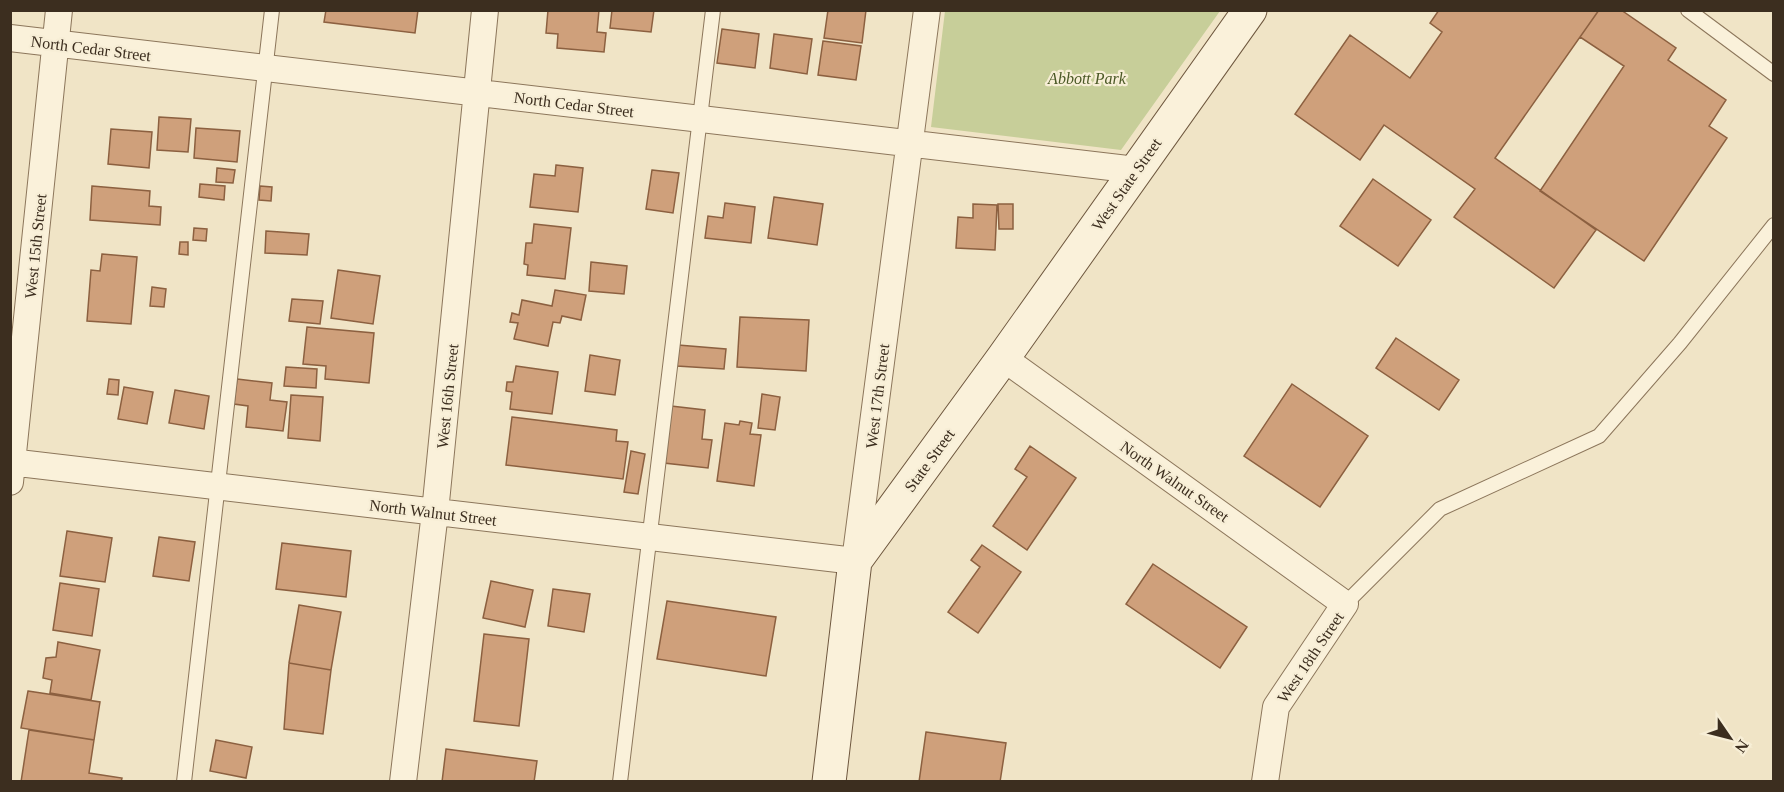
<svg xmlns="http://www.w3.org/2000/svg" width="1784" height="792" font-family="Georgia,serif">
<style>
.green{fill:#c7ce99}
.building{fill:#cfa07b;stroke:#8c6040;stroke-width:1.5}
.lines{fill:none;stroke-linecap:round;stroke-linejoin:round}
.lane-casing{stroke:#8c765b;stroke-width:16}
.street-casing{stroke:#8c765b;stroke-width:28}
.secondary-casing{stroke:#6e573e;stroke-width:35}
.lane{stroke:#faf1da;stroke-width:14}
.street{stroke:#faf1da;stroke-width:26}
.secondary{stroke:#faf1da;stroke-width:33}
.labels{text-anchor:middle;stroke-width:4.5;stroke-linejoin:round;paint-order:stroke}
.street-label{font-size:16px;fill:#3c2e1f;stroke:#f7eed6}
.park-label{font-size:16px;font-style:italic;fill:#4a5825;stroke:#f7eed6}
</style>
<rect width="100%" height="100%" fill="#f0e4c6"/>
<!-- green -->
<path class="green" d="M945,11v-1l275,1 -99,139 -190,-23z"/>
<!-- building -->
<path class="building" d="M326,10h92l-3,23 -91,-11z
M548,10h51l-2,22 9,1 -2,19 -47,-4 1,-14 -12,-1z
M612,10h42l-3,22 -41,-4z
M828,10h38l-4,33 -38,-5z
M1439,10h160l-104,148 101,72 -42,58 -100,-71 21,-28 -91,-64 -24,35 -65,-46 55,-79 60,43 32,-46 -12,-9z
M1599,10h22l55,38 -8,12 58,40 -17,26 18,12 -83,123 -104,-70 84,-125 -44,-29z
M722,29l37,5 -4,34 -38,-5z
M774,34l38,5 -5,35 -37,-6z
M823,41l38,5 -5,34 -38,-5z
M159,117l32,2 -3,33 -31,-2z
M196,128l44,3 -3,31 -43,-4z
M111,129l41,3 -3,36 -41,-4z
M556,165l27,3 -5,44 -48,-5 4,-33 21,2z
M217,168l18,2 -2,13 -17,-1z
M652,170l27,3 -6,40 -27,-4z
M1373,179l58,41 -33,46 -58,-40z
M200,184l25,2 -1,14 -25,-3z
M92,186l58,5 -1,15 12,1 -1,18 -70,-5z
M260,186l12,1 -1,14 -12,-1z
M774,197l49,7 -6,41 -49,-7z
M725,203l30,4 -4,36 -46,-5 3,-22 15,2z
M973,204l24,1 -2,45 -39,-2 2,-31 15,1z
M998,204h15v25h-14z
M534,224l37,4 -6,51 -38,-4 1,-10 -4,-1 2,-21h6z
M194,228l13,1 -1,12 -13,-1z
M266,231l43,3 -2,21 -42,-2z
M180,242h8v13l-9,-1z
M102,254l35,3 -6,67 -44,-3 4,-51 9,1z
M591,262l36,4 -3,28 -35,-3z
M338,270l42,6 -7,48 -42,-6z
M152,287l14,2 -2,18 -14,-1z
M555,290l31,5 -5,25 -19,-4 -2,7 -7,-1 -5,24 -34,-7 4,-16 -8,-1 2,-9 7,2 3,-15 30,6z
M292,299l31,2 -3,23 -31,-3z
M740,317l69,3 -3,51 -69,-4z
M307,327l67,6 -5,50 -44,-4 1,-13 -23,-2z
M1396,338l63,42 -20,30 -63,-42z
M678,345l48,4 -2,20 -47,-3z
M590,355l30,5 -5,35 -30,-4z
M516,366l42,6 -6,42 -42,-5 2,-17 -6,-1 1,-9h6z
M286,367l31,2 -1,19 -32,-2z
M109,379l10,1 -1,15 -11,-1z
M237,379l35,4 -2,17 17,2 -4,29 -37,-4 2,-21 -14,-2z
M1292,384l76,52 -48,71 -76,-51z
M124,387l29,5 -6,32 -29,-5z
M175,390l34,6 -5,33 -35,-6z
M762,394l18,3 -5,33 -17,-2z
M291,395l32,2 -3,44 -32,-3z
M671,406l34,4 -3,29 10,1 -4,28 -44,-5z
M512,417l105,13 -1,11 12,1 -5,37 -117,-14z
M740,421l12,2 -2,11 11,1 -7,51 -37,-5 8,-58 14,2z
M1030,446l46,32 -49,72 -34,-24 34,-49 -12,-8z
M631,451l14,3 -7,40 -14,-2z
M67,531l45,7 -7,44 -45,-6z
M159,537l36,5 -6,39 -36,-5z
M282,543l69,8 -5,46 -70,-8z
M982,545l39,27 -43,61 -30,-21 32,-45 -9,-7z
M1153,564l94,63 -27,41 -94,-64z
M491,581l42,9 -8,37 -42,-9z
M60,583l39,6 -7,47 -39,-6z
M553,589l37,5 -6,38 -36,-6z
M667,601l109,16 -10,59 -109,-17z
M299,605l42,7 -10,58 -42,-7z
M484,634l45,5 -10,87 -45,-5z
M58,642l42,8 -9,50 -41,-7 2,-13 -9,-2 3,-20 10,-1z
M289,663l42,7 -8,64 -39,-5z
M28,691l72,11 -6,38 -73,-12z
M29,730l65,10 -5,33 33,5 -1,4h-100z
M926,732l80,11 -6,39h-81z
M216,740l36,7 -6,31 -36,-7z
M446,749l91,12 -3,21h-92z"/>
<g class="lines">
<defs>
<path id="lane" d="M1688,10l86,64
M1345,604l95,-95 159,-73 81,-93 94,-118
M184,782l88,-772
M620,782l93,-772"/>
<path id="street" d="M10,38l1126,132
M1003,358l342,246 -69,103 -11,75
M10,462l845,99 72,-551
M10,482l49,-472
M403,782l32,-270 50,-502"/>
<path id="secondary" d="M829,782l26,-221 148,-203 247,-348"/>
</defs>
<!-- lane casing -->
<use href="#lane" class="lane-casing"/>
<!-- street casing -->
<use href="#street" class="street-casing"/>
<!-- secondary casing -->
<use href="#secondary" class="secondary-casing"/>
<!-- lane -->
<use href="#lane" class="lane"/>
<!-- street -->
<use href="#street" class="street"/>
<!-- secondary -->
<use href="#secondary" class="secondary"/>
</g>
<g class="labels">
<!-- street labels -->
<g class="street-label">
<text transform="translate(91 48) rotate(7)" y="6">North Cedar Street</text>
<text transform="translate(574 104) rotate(7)" y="6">North Cedar Street</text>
<text transform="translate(1126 184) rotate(-55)" y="6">West State Street</text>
<text transform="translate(35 246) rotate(-84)" y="6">West 15th Street</text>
<text transform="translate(447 396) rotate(-84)" y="6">West 16th Street</text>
<text transform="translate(877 396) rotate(-83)" y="6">West 17th Street</text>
<text transform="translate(929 460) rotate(-54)" y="6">State Street</text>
<text transform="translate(1175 481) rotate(35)" y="6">North Walnut Street</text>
<text transform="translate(433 512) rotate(7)" y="6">North Walnut Street</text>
<text transform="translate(1310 657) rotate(-56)" y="6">West 18th Street</text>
</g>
<!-- park labels -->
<g class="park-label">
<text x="1087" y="84">Abbott Park</text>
</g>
</g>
<!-- border -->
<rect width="1784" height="792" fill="none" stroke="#3c2e1f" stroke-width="24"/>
<!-- north arrow -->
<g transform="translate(1730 738) rotate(125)" stroke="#f7eed6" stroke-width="4.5" paint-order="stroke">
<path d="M0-4.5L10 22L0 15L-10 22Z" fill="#3c2e1f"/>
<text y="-9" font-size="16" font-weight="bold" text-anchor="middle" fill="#3c2e1f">N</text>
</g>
</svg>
